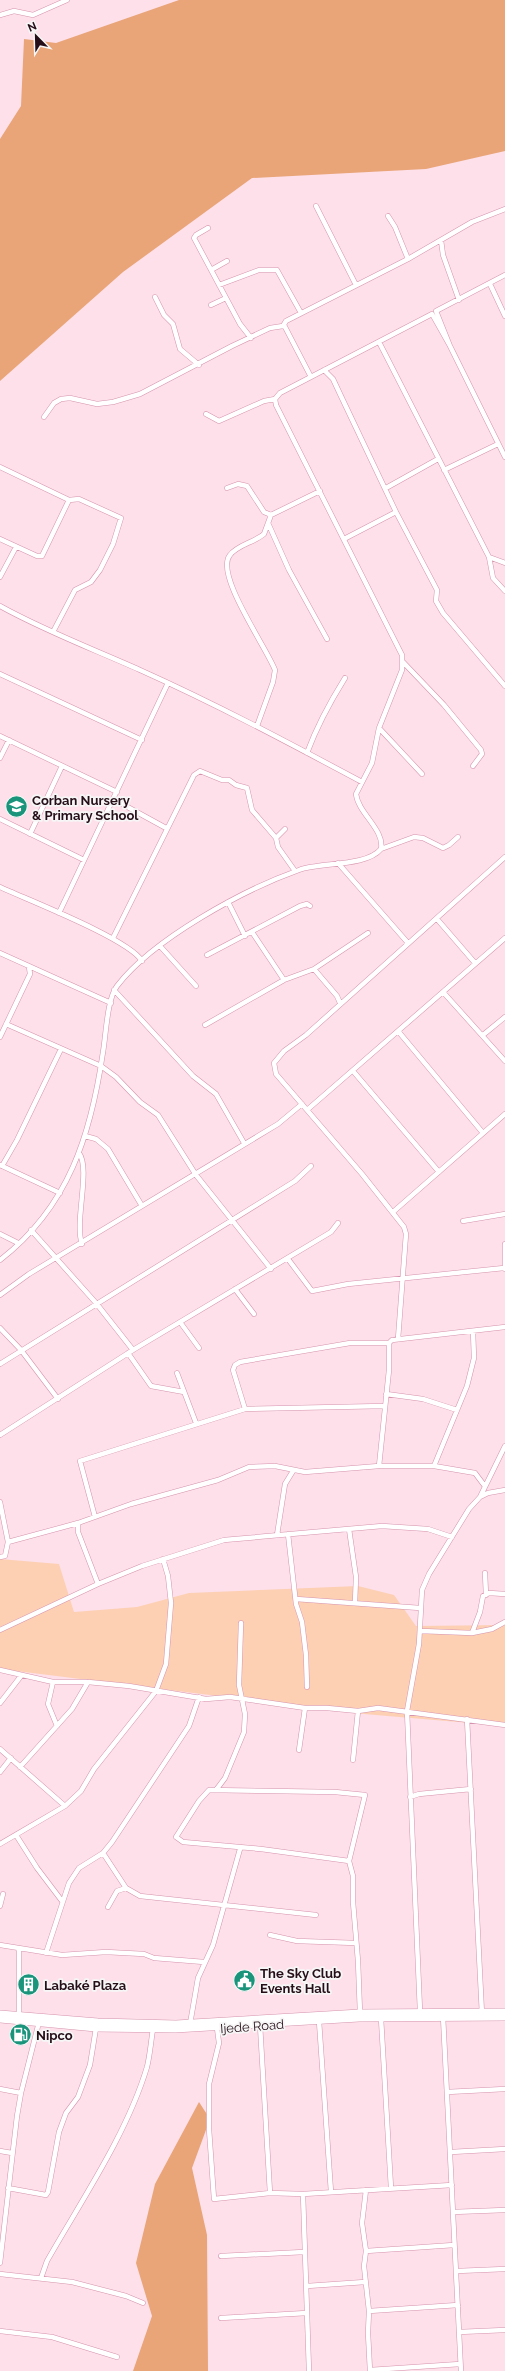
<svg xmlns="http://www.w3.org/2000/svg" width="505" height="2371" font-family="Raleway,sans-serif">
<style>
.green{fill:#fdd0b4}
.forest{fill:#e9a477}
.lines{fill:none;stroke-linecap:round;stroke-linejoin:round}
.street-casing{stroke:#d693ad;stroke-width:5.5}
.secondary-casing{stroke:#d693ad;stroke-width:8}
.street{stroke:#fff;stroke-width:4.5}
.secondary{stroke:#fff;stroke-width:7}
.labels{text-anchor:middle;stroke-width:3.5;stroke-linejoin:round;paint-order:stroke}
.poi-label{font-size:13px;font-weight:bold;fill:#260e18;stroke:#f6f6f6;text-anchor:start}
.street-label{font-size:13px;fill:#260e18;stroke:#f6f6f6}
</style>
<rect width="100%" height="100%" fill="#fde0ea"/>
<!-- green -->
<path class="green" d="M0,1559l59,5 15,48 63,-5 52,-14 169,-7 36,9 22,31 89,-1v101l-141,-12 -364,-45z"/>
<!-- forest -->
<path class="forest" d="M179,0h326v151l-79,18 -174,9 -129,94 -123,109v-242l21,-33 3,-67 32,4z
M199,2102l11,17 -18,49 15,67 1,136h-75l19,-55 -16,-53 19,-79z"/>
<g class="lines">
<defs>
<path id="street" d="M0,15l14,-4 19,4 34,-15
M316,206l40,79
M388,216l7,11 13,32
M208,228l-12,7 -2,3 46,86 11,14
M441,240l2,15 16,45
M211,270l16,-9
M490,284l15,32
M219,285l40,-15h18l24,43
M155,297l9,18 9,9 7,25 19,16
M211,305l15,-7
M284,325l27,52
M379,342l110,215 4,21 12,13
M450,346l55,111
M324,370l9,9 7,15 56,118 41,78 -1,11 7,12 62,73
M206,414l13,7 45,-20 11,-2
M44,417l10,-14 7,-4 9,-1 27,6 16,-2 27,-8 92,-48 38,-18 13,-2 3,-5 122,-62 64,-37 33,-13
M0,467l69,33 10,-1 42,19 -8,26 -13,26 -9,12 -16,8 -22,42
M444,470l54,-26
M227,488l11,-4 9,2 17,26 7,3
M386,488l52,-29
M268,523l21,47 38,69
M0,539l37,17h5l27,-56
M344,539l52,-27
M489,557l16,6
M0,577l16,-30
M0,606c45,25 93,43 140,64 76,34 149,73 222,112
M403,662l41,43 37,45 1,4 -9,12
M0,674l142,66
M257,726l16,-44 2,-12c-8,-22 -61,-96 -45,-115 7,-10 25,-13 34,-21l7,-19 49,-24
M379,728l43,46
M0,736l117,56
M307,753c10,-27 23,-51 38,-75
M0,758l9,-18
M113,799l53,29
M0,819l84,41
M30,834l32,-68
M276,838l9,-9
M381,849l33,-12 9,1 20,10 6,-3 9,-8
M338,863l70,80
M0,887c28,13 129,52 142,74
M228,902l17,34
M59,913l108,-228
M437,919l38,44
M252,932l32,48
M113,938l81,-163 6,-4 22,9h7l7,5 11,3 5,22 24,28 2,9 17,24
M160,946l36,40
M0,953l111,50
M207,955l93,-49 7,-2 3,2
M314,969l23,27 3,7
M114,990l79,86 23,18 28,49
M443,992l62,69
M6,1024l95,42 15,11 24,25 18,13 38,60 75,94
M205,1025l79,-45 30,-11 54,-36
M398,1031l85,102
M483,1035l22,-18
M0,1037l30,-63 -1,-7
M353,1071l86,101
M307,1110l198,-172
M85,1136l11,3 12,10 34,57
M79,1153c12,16 -5,69 3,91
M0,1165l60,28
M2,1166l15,-26 44,-91
M393,1212l112,-98
M463,1221l42,-7
M31,1230l65,73 37,47
M0,1234l18,9
M505,1244v25
M288,1259l24,32 36,-7 156,-16
M0,1260c69,-53 91,-126 103,-208 3,-17 4,-53 14,-66 36,-47 126,-96 182,-116 21,-8 67,-3 82,-21 4,-19 -23,-36 -25,-55l16,-31 7,-35 23,-58v-15l-126,-250 -1,-6 5,-6 152,-79 18,32 -14,-35 69,-36
M235,1289l19,25
M0,1295l29,-21 249,-150 24,-20
M180,1322l19,26
M0,1328l21,22 37,49
M398,1339l8,-105 -2,-7 -42,-53 -86,-100 -2,-11 10,-12 22,-16 199,-178
M128,1353l23,33 33,6
M0,1364l295,-183 16,-15
M177,1373l19,50
M386,1394l37,5 34,11
M245,1409l-12,-39 2,-5 5,-3 110,-19h39
M0,1435l133,-85 198,-118 7,-9
M434,1466l33,-80 7,-28 -1,-27
M484,1485l-9,-12 -41,-7h-55l10,-96v-27l3,-3 113,-13
M480,1497l25,-51
M0,1502l8,40 -3,14 -5,1
M95,1517l-15,-56 165,-52 139,-3
M349,1529l7,48 -1,26
M288,1534l8,70 6,18 4,33 1,32
M277,1535l8,-51 8,-13
M8,1542l70,-19
M485,1573l1,22
M98,1584l-20,-52v-9l53,-19 87,-24 31,-13 26,-1 30,6 74,-6
M296,1599l124,9
M0,1630l98,-46 44,-18 82,-26 158,-14 46,3 24,8
M421,1631l51,2 20,-4 13,-7
M472,1633l8,-21 3,-16 6,-3 16,1
M0,1670l53,12h35l41,4 77,13 24,-2 75,11h22l31,3 20,-3 127,17
M53,1682l-5,22 9,22
M0,1703l21,-27
M467,1719l15,295
M0,1749l65,57
M299,1750l6,-42
M353,1760l5,-49
M20,1767l52,-58 16,-27
M0,1772l11,-14
M216,1790l9,-12 19,-46 1,-18 -6,-29 2,-62
M410,1797l9,-3 52,-5
M16,1835l21,33 25,33
M0,1844l65,-38 16,-15 13,-22 62,-78 10,-27 5,-61 -3,-27 -5,-17
M103,1853l23,35 14,8 176,19
M349,1861l-88,-12 -78,-7 -7,-5 23,-36 10,-11 126,2 30,3 -16,66 4,15v26l5,59 2,52
M0,1906l3,-12
M108,1907l9,-16 9,-3
M270,1935l27,6 59,2
M0,1945l62,10 44,-3 38,2 10,4 50,4
M19,1949v67
M46,1953l23,-70 10,-15 24,-15 9,-11 77,-116 10,-29
M420,2011l-13,-300 12,-67 3,-54 7,-16 40,-65 11,-12 8,-4 17,-3
M443,2016l18,355
M381,2018l10,170
M319,2021l12,171
M190,2024l8,-46 15,-33 27,-96
M260,2025l10,168
M217,2028l2,15 -10,41v45l5,70 56,-6 33,1 149,-9
M0,2089l21,4
M447,2092l58,-3
M0,2151l12,2
M451,2152l54,-3
M8,2188l38,7 2,-3 11,-60 7,-19 12,-16 12,-32 6,-37
M366,2190l-4,33 4,28 -2,15 5,45 -1,22 2,38
M303,2194l6,177
M453,2212l52,-2
M366,2251l88,-6
M221,2256l83,-4
M0,2263l17,-147 4,-23 18,-71
M457,2271l48,-2
M0,2274l72,8 54,14 17,7
M41,2278l6,-17c34,-60 80,-127 100,-194 3,-12 4,-26 6,-38
M307,2286l58,-4
M369,2311l89,-6
M221,2318l86,-5
M0,2331l52,6 65,20
M459,2332l46,-2
M370,2370l90,-6"/>
<path id="secondary" d="M0,2014l98,8 78,2 184,-11 145,-1
M0,2019l96,9 79,1 184,-11 146,-1"/>
</defs>
<!-- street casing -->
<use href="#street" class="street-casing"/>
<!-- secondary casing -->
<use href="#secondary" class="secondary-casing"/>
<!-- street -->
<use href="#street" class="street"/>
<!-- secondary -->
<use href="#secondary" class="secondary"/>
</g>
<!-- icons -->
<defs>
<symbol id="school-disc" viewBox="-11 -11 22 22"><circle r="9.5" fill="#1a957c" stroke="#f6f6f6"/><path d="M0-5L7-2L0 1L-7-2ZM-4 1L0 2.5L4 1V4Q0 6-4 4Z" fill="#fff"/></symbol>
<symbol id="civic-disc" viewBox="-11 -11 22 22"><circle r="9.5" fill="#1a957c" stroke="#f6f6f6"/><path d="M-.6-6.5H3V-4.5H.6V-3L4-1V1h2V6H-6V1h2V-1L-.6-3ZM-1.2 2.5V6h2.4V2.5Z" fill="#fff"/></symbol>
<symbol id="building-disc" viewBox="-11 -11 22 22"><circle r="9.5" fill="#1a957c" stroke="#f6f6f6"/><path d="M-4-6H4V6H1V3H-1V6H-4ZM-2.5-4.3h1.7v1.8h-1.7ZM.8-4.3h1.7v1.8H.8ZM-2.5-1h1.7V.8h-1.7ZM.8-1h1.7V.8H.8Z" fill="#fff"/></symbol>
<symbol id="fuel-disc" viewBox="-11 -11 22 22"><circle r="9.5" fill="#1a957c" stroke="#f6f6f6"/><path d="M-5.5-6h7V0h2V4h1.3V-2.5L3-4.5l.8-.8L6-3V5H2.5V1h-1V6h-7ZM-4.2-4.7v3.2H.2V-4.7Z" fill="#fff"/></symbol>
</defs>
<g fill-rule="evenodd">
<use href="#school-disc" x="4" y="794" width="25" height="25"/>
<use href="#civic-disc" x="232" y="1968" width="25" height="25"/>
<use href="#building-disc" x="16" y="1972" width="25" height="25"/>
<use href="#fuel-disc" x="8" y="2022" width="25" height="25"/>
</g>
<g class="labels">
<!-- poi labels -->
<g class="poi-label">
<text x="32" y="805">Corban Nursery<tspan x="32" dy="15">&amp; Primary School</tspan></text>
<text x="260" y="1978">The Sky Club<tspan x="260" dy="15">Events Hall</tspan></text>
<text x="44" y="1990">Labaké Plaza</text>
<text x="36" y="2040">Nipco</text>
</g>
<!-- street labels -->
<g class="street-label">
<text transform="translate(252 2026) rotate(-4)" y="5">Ijede Road</text>
</g>
</g>
<!-- north arrow -->
<g transform="translate(36 36) rotate(337)" stroke="#f6f6f6" stroke-width="3" paint-order="stroke">
<path d="M0-3L7 15L0 10L-7 15Z" fill="#260e18"/>
<text y="-6" font-size="11" font-weight="bold" text-anchor="middle" fill="#260e18">N</text>
</g>
</svg>
